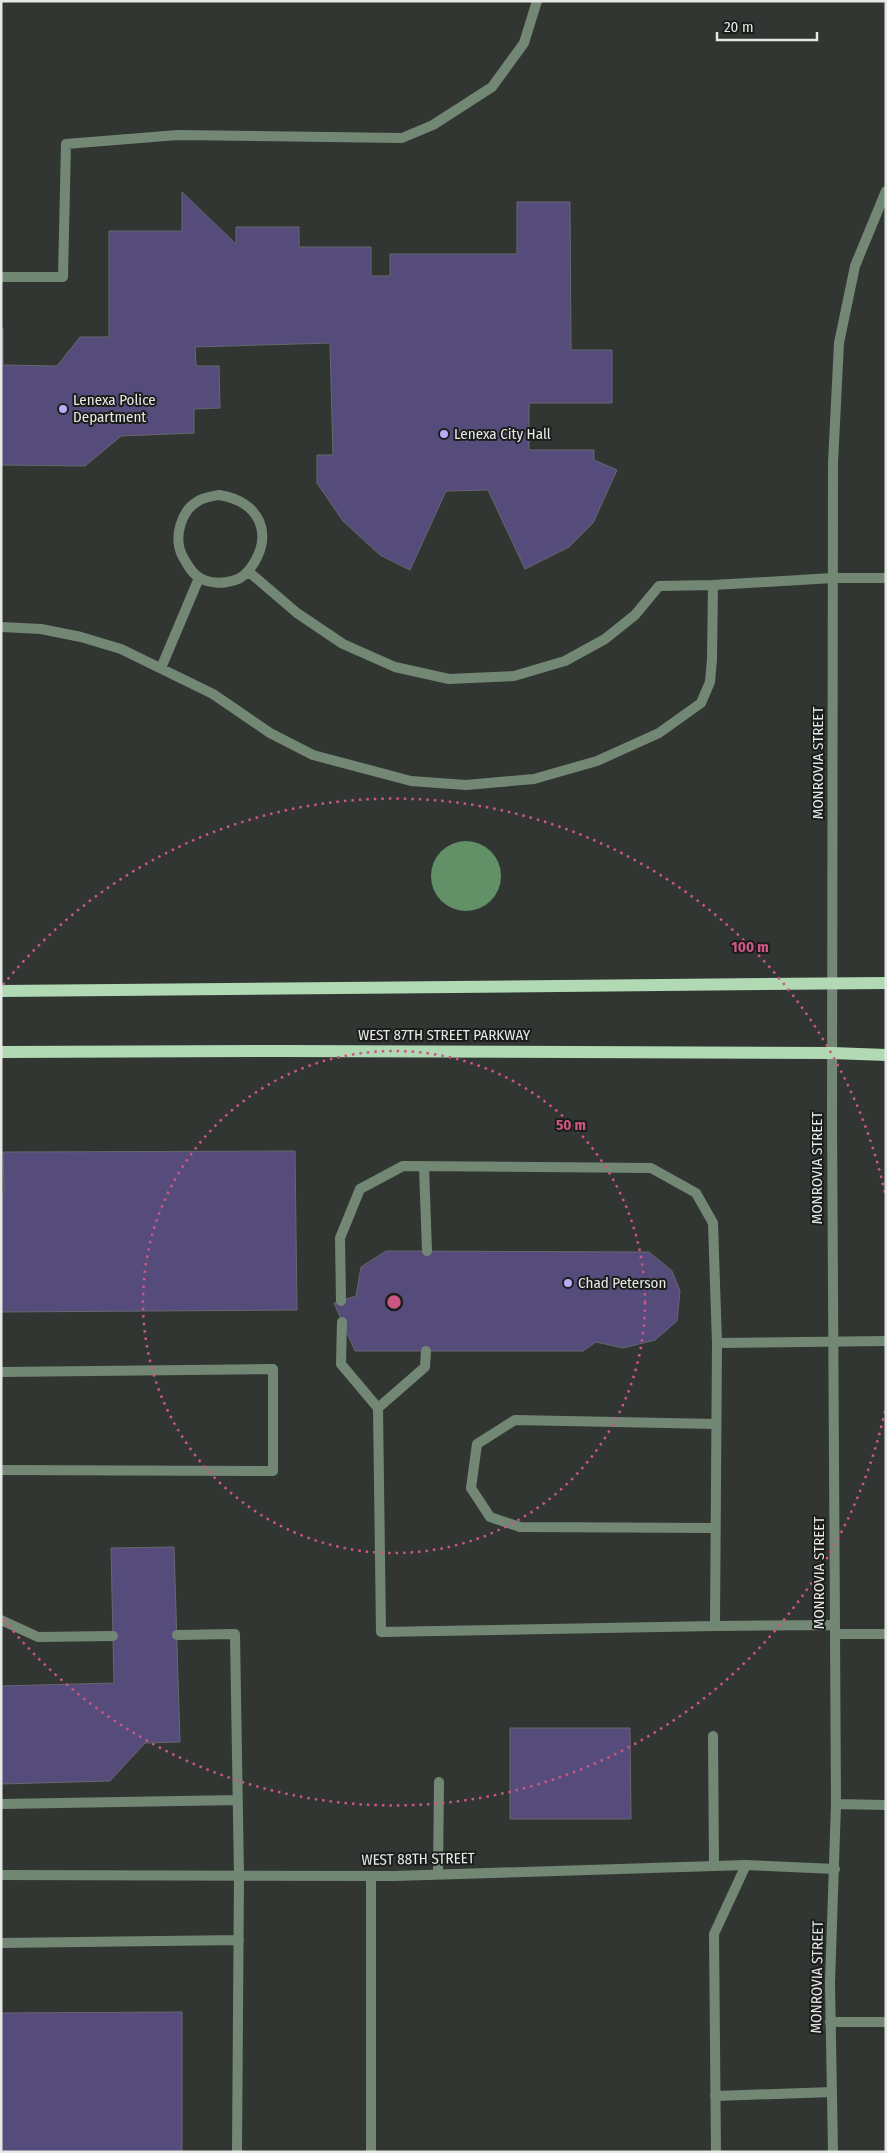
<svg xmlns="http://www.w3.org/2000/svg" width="887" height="2153" font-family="'Fira Sans Condensed',sans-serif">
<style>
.water{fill:#629067}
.building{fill:#554c7c;stroke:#68676e}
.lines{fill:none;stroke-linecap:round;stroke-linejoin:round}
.lane{stroke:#738775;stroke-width:10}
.street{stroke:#738775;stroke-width:10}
.primary{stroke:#b0d9b4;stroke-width:12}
.ring{fill:none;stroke:#cc5684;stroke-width:2.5;stroke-dasharray:2.5 5}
.poi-dot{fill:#b8abf7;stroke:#1b1d1b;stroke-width:2}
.labels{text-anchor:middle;stroke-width:4;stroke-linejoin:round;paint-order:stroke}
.poi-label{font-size:15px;fill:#e5e8e5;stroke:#1b1d1b;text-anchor:start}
.street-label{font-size:15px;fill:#e5e8e5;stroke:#1b1d1b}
.centre{fill:#cc5684;stroke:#1b1d1b;stroke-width:2.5}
.ring-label{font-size:15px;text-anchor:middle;font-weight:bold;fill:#cc5684;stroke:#1b1d1b;stroke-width:4;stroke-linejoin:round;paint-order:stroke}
</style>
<rect width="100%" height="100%" fill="#313632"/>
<!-- water -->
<path class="water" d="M431 876a35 35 0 1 1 70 0a35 35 0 1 1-70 0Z"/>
<!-- building -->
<path class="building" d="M182,192l54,52v-17h63v20h72v29h19v-22h127v-52h53l1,148h41v53h-83v47h65v10l23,10 -24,53 -24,24 -44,22 -37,-79 -42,1 -36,79 -30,-15 -37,-34 -26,-38v-28h16l-3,-112 -135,4 1,19h23l1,42 -26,1v24l-73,3 -36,30 -84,-1v-137h2v37l54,1 23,-29h29v-106h73z
M295,1151l2,159 -296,2v-118h3l-1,-42z
M386,1251l263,1 23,19 8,20 -3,30 -22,19 -32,8 -27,-6 -13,9h-228l-21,-48 22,-7 5,-29z
M174,1547l6,195 -35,1 -35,38 -109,3v-98l113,-3 -3,-135z
M510,1728h120l1,91h-121z
M182,2012v140h-181v-139z"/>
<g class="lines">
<!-- lane -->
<path class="lane" d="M1,277h62l3,-133 112,-9 224,3 31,-13 59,-38 32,-44 13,-42
M219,495c41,6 57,41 30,75 -10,14 -35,16 -49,8 -8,-4 -13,-14 -17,-21 -10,-18 -3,-47 17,-57 5,-3 13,-4 19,-5z
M249,572l48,41 46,31 52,23 54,12 65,-3 51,-15 40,-22 30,-24 24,-29 54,-1
M1,627l40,2 40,8 40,12 92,45 57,39 43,22 98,26 55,4 68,-6 63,-18 62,-28 42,-30 9,-21 2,-23 1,-74 120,-7h53
M161,668l38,-90
M424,1167l3,84
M341,1301l-1,-63 20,-49 43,-23 248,2 45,25 17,30 4,120
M342,1322l-1,42 37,44 3,224 334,-6
M1,1372l272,-3v102l-272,-1
M378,1408l47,-41 1,-16
M715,1528l-195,-1 -30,-10 -19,-29 6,-44 38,-24 201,4
M1,1620l37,17 75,-1
M835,1625l-120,1 2,-283 169,-2
M835,1634h51
M177,1635l58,-1 4,242 -2,276
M713,1736l1,130
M1,1804l237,-4
M438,1874l1,-92
M371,1876v276
M1,1943l238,-3
M830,2022h56
M715,2096l117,-4
M716,2152l-2,-218 32,-69"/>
<!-- street -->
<path class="street" d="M836,1804l50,1
M1,1875l393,1 352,-11 89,4
M833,2152l-3,-169 6,-179 -4,-686 1,-655 6,-120 16,-77 31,-75"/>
<!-- primary -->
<path class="primary" d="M1,991l885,-8
M1,1052l279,-1 552,2 54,2"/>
</g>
<!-- distance rings -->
<g class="ring">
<circle cx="394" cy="1302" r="251"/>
<path d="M885 1411A503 503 0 0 1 3 1619M3 985A503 503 0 0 1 885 1193"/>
</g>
<!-- markers -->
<g class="poi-dot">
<circle cx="63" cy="409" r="5"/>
<circle cx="444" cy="434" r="5"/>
<circle cx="568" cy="1283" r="5"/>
</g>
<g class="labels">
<!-- poi labels -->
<g class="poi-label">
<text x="73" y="405">Lenexa Police<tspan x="73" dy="17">Department</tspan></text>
<text x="454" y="439">Lenexa City Hall</text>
<text x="578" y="1288">Chad Peterson</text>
</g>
<!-- street labels -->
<g class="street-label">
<text transform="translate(818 763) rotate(-90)" y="5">MONROVIA STREET</text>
<text x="444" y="1040">WEST 87TH STREET PARKWAY</text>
<text transform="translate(817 1168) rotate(-90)" y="5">MONROVIA STREET</text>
<text transform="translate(819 1573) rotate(-90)" y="5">MONROVIA STREET</text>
<text transform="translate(418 1859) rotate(-1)" y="5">WEST 88TH STREET</text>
<text transform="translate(817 1977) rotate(-89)" y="5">MONROVIA STREET</text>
</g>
</g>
<circle cx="394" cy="1302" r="8" class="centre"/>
<g class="ring-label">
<text x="750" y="952">100 m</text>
<text x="571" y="1130">50 m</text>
</g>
<!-- border -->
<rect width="887" height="2153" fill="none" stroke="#e5e8e5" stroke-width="5"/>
<!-- scale -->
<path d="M717 32v8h100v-8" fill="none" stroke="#e5e8e5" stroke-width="2.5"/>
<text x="724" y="32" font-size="15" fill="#e5e8e5" stroke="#1b1d1b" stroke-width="4" paint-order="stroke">20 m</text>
</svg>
